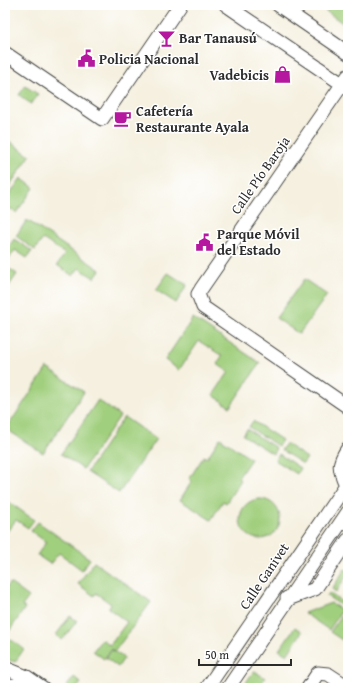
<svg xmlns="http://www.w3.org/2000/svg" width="353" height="693" font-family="'Gentium Book Plus',serif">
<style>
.green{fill:#a0cf7d;stroke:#667d54}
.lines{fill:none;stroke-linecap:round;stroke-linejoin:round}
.minor-casing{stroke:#494946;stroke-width:15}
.major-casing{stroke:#494946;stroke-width:19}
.minor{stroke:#fff;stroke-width:13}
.major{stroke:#fff;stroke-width:17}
.labels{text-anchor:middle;stroke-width:3;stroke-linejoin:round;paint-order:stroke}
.poi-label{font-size:14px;font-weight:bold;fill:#2b2b2b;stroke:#fff;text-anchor:start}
.street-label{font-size:14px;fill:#2b2b2b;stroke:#fff}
</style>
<rect width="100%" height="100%" fill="#fff"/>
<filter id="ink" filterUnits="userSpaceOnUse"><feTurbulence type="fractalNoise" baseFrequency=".025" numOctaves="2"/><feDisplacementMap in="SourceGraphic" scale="8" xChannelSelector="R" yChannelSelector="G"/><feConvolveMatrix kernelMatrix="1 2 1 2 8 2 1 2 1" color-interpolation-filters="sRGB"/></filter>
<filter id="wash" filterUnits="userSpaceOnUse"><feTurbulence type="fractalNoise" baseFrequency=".012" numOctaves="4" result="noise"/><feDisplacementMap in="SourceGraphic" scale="16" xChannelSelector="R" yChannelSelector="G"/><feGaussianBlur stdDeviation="0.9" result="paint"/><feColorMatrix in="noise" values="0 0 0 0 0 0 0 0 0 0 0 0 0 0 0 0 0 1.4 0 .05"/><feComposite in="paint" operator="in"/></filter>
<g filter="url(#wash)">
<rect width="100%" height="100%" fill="#f5f0df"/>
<!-- green -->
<path class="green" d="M319,5h29v22l-29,-21z
M25,86l13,8 -7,10 -12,-9z
M6,139l24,17 -25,36v-50z
M21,178l13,10 -18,25 -11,-8v-4z
M27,220l73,50 -6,8 -15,-10 -6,8 -16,-11 8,-11 -22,-15 -8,11 -19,-14z
M14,239l18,12 -5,7 -12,-8 -10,15v-13z
M5,266l12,8 -12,18z
M168,273l19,12 -11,18 -20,-13z
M304,279l23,16 -28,39 -23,-16z
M193,318l67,45 -30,44 -17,-12 16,-23 -12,-8 5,-8 -23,-15 -20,29 -14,-10z
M47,368l37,24 -41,61 -37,-24z
M98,400l22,16 -37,53 -22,-15z
M124,417l32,22 -37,54 -32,-21z
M253,421l29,19 -4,6 -29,-19z
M247,429l29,19 -3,6 -30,-19z
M220,438l31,21 -13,19 3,2 -15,23 -3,-2 -12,19 -31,-20 12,-19 -3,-2 15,-23 3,2z
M286,444l21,14 -4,6 -22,-14z
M279,454l21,14 -3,6 -22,-14z
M240 519a20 20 0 1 1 40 0a20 20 0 1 1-40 0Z
M5,499l29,21 -6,8 -12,-8 -11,14z
M38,522l52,37 -8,11 -23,-17 -9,11 -13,-9 9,-13 -15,-11z
M94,562l57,40 -36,49 -4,-2 -7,10 -11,-8 9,-12 8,6 17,-23 -19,-14 3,-4 -15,-11 -2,3 -16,-12z
M345,569l3,2v3l-12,18 -4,-3z
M10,583l19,14 -7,9 3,2 -19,28 18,13 -9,13 -10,-3v-69z
M329,593l19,13v4l-21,-14z
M331,603l11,7 -13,20 -25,-17z
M345,611l3,2v31l-18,-12z
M70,616l7,5 -15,19 -6,-5z
M295,627l7,5 -15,23 -8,-5z
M112,650l12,8 -6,9 -12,-9z
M254,671l11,7 -7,10h-16z
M74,677l7,6 -4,5h-8l-2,-2z"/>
</g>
<g filter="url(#ink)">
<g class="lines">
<defs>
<path id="minor" d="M226,5l122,83
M278,5l70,48
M5,53l97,66 78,-114
M348,76l-147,213 -3,5 5,13 145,100
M346,485c-8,-17 -8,-22 2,-37
M287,598l1,1 27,-10 33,-49
M5,668l22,9 16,11
M207,688l141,-206
M228,688l120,-176
M308,688l10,-15 10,1 20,13"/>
<path id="major" d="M5,687l20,1"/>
</defs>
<!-- minor casing -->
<use href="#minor" class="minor-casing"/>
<!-- major casing -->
<use href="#major" class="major-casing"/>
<!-- minor -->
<use href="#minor" class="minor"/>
<!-- major -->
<use href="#major" class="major"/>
</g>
</g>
<!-- icons -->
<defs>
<symbol id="bar-bare" viewBox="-9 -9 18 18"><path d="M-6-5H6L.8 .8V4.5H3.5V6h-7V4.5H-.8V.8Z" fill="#b5179e" stroke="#fff" stroke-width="2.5" paint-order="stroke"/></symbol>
<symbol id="civic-bare" viewBox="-9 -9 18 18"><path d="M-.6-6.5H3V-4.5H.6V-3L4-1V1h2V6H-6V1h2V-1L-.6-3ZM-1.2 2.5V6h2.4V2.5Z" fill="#b5179e" stroke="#fff" stroke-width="2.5" paint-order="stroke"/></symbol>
<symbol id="shop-bare" viewBox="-9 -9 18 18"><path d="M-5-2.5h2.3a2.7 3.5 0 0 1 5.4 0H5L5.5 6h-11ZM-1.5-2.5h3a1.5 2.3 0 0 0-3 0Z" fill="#b5179e" stroke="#fff" stroke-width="2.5" paint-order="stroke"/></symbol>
<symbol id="cafe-bare" viewBox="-9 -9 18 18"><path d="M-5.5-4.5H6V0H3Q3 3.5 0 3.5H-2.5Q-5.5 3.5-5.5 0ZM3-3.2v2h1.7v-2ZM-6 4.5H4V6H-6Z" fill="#b5179e" stroke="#fff" stroke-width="2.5" paint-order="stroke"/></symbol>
</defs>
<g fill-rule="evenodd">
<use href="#bar-bare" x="154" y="26" width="25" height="25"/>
<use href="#civic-bare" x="74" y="46" width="25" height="25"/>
<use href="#shop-bare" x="270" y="62" width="25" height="25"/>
<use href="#cafe-bare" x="110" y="106" width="25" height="25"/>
<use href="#civic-bare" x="192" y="230" width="25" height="25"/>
</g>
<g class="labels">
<!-- poi labels -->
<g class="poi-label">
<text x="179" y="43">Bar Tanausú</text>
<text x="99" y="64">Policia Nacional</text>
<text x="269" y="80" text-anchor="end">Vadebicis</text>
<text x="136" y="116">Cafetería<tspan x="136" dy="16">Restaurante Ayala</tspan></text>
<text x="217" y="239">Parque Móvil<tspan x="217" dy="16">del Estado</tspan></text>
</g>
<!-- street labels -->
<g class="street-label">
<text transform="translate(260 175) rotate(-55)" y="5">Calle Pío Baroja</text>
<text transform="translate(264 576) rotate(-56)" y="5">Calle Ganivet</text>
</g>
</g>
<!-- margin -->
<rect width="353" height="693" fill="none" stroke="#fff" stroke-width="20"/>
<!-- scale -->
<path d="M199 659v6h92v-6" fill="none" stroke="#2b2b2b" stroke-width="2"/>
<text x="205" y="659" font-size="12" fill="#2b2b2b" stroke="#ffffff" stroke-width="3" paint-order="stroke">50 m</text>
</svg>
